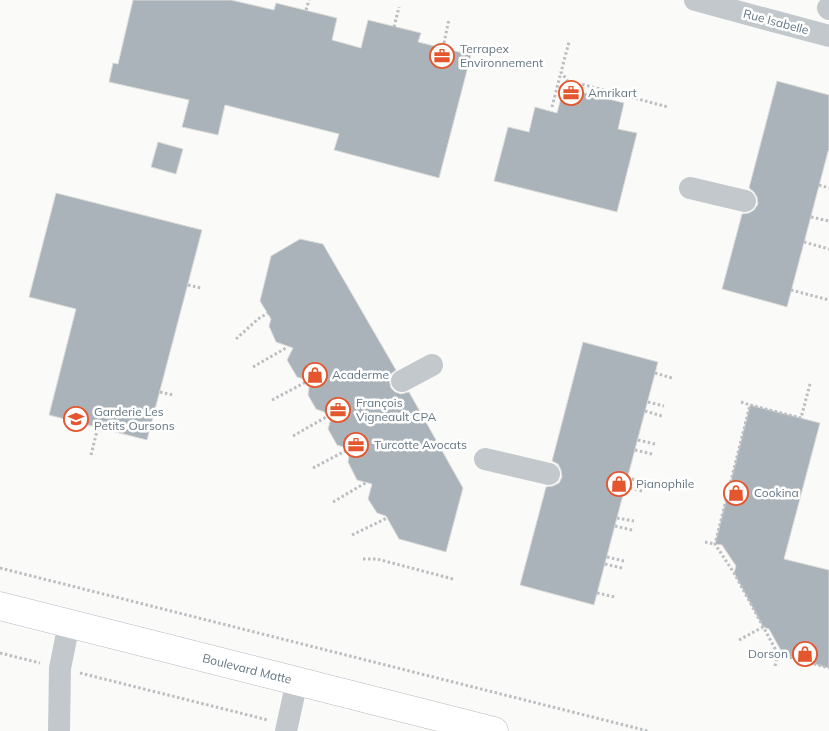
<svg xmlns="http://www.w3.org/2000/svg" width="829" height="731" font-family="Mulish,sans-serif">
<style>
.building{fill:#aab3b9;stroke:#dcdcda}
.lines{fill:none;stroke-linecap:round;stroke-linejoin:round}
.major-casing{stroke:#b5babe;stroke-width:29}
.path{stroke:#bbbfc2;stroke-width:3;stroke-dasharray:2.5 2.5;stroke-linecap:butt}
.minor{stroke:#c3c8cc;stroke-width:22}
.major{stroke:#fff;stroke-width:28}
.labels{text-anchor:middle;stroke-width:5;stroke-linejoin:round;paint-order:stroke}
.street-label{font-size:12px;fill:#657683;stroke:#fff}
.poi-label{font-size:12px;fill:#657683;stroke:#fff;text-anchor:start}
</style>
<rect width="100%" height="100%" fill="#fafaf8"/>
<!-- building -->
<path class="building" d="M133,0h98l43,10 2,-7 61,15 -5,22 29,8 7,-28 53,13 -3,9 53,13 -32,123 -105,-28 5,-16 -114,-29 -7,30 -36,-8 7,-27 -80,-18 4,-19 5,1z
M777,81l52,14v53l-42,159 -65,-18 20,-75 7,-1 5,-3 4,-6 -1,-7 -3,-5 -5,-4z
M571,85l7,1 3,6 43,11 -6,26 19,4 -20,79 -123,-31 14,-54 21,5 6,-25 22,6 7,-27 4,1z
M158,142l25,7 -7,25 -25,-7z
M56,193l146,37 -55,210 -98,-25 27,-106 -47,-12z
M300,239l23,5 73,126 -5,4 -2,6 2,8 4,4 6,2 8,-2 54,96 -17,64 -47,-13 -13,-23 -9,-3 -9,-14 4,-15 -15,-4 -9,-18 2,-13 -13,-4 -9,-16 4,-14 -16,-6 -8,-14 2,-14 -13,-4 -10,-17 6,-12 -17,-6 -7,-16 2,-7 -11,-18 11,-45z
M583,342l75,20 -64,243 -74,-20 26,-98 7,-1 6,-3 3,-6 -1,-7 -3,-6 -6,-3z
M750,405l70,18 -36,136 45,11v98l-45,-12 -15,-27 -6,-2 -29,-54 2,-7 -14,-21 -7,-1z"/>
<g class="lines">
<defs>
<path id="major" d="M0,606l494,125"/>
</defs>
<!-- major casing -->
<use href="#major" class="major-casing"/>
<!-- path -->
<path class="path" d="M306,10l3,-10
M394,27l5,-20
M443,48l6,-29
M568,84l10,2 3,-2 87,23
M568,87l-1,-7 -6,-8 8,-30
M552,107l9,-35
M829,149v1
M819,185l10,3
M811,217l18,4
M804,242l25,7
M188,285l13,3
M791,290l38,10
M236,339l22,-20 10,-6
M253,367l33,-19
M655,373l17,5
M810,384l-9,34 -51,-13 -35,139 19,29 44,81 51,14
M160,392l13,3
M272,400l34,-18
M648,402l16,4
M741,402l9,3
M645,411l17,5
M293,436l35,-20
M638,440l17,4
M635,450l17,4
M91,455l7,-28
M313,468l34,-18
M627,478l18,4
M625,487l17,4
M333,502l34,-20
M617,518l17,3
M615,526l17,4
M352,535l35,-17
M705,542l10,2
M607,557l17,4
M363,559h14l76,20
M605,564l17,4
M0,568l648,163
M597,593l18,4
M739,640l24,-13
M0,653l40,10
M775,666l3,-12
M80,673l188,47"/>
<!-- minor -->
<path class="minor" d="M695,0l134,36
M828,8l1,1
M690,188l55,13
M402,381l30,-16
M485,459l64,15
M59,731l1,-63 9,-44
M286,731l11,-50"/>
<!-- major -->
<use href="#major" class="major"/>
</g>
<!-- icons -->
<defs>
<symbol id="office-ring" viewBox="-11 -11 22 22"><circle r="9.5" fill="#fff" stroke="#e4572e" stroke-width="1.5"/><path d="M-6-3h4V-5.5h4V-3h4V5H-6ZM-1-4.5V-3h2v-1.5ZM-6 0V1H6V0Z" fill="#e4572e"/></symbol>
<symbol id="shop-ring" viewBox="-11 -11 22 22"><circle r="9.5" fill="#fff" stroke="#e4572e" stroke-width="1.5"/><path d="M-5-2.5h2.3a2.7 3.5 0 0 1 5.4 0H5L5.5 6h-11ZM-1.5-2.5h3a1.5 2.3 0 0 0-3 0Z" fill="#e4572e"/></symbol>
<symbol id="school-ring" viewBox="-11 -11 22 22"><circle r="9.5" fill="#fff" stroke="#e4572e" stroke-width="1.5"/><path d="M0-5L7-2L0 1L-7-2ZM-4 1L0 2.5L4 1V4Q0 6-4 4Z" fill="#e4572e"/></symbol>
</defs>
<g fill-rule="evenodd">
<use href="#office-ring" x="428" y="42" width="28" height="28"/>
<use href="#office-ring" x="557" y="79" width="28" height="28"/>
<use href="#shop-ring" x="301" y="361" width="28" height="28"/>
<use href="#office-ring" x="324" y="396" width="28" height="28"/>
<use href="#school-ring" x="62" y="405" width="28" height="28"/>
<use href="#office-ring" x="342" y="431" width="28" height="28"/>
<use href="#shop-ring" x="605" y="470" width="28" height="28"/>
<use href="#shop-ring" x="722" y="479" width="28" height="28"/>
<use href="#shop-ring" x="791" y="640" width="28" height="28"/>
</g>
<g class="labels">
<!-- street labels -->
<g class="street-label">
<text transform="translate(776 22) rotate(15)" y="4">Rue Isabelle</text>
<text transform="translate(247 669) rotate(14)" y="4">Boulevard Matte</text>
</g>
<!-- poi labels -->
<g class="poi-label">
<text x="460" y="53">Terrapex<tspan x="460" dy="14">Environnement</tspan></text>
<text x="588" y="97">Amrikart</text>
<text x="332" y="379">Acaderme</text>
<text x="356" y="407">François<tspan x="356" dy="14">Vigneault CPA</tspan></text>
<text x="94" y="416">Garderie Les<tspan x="94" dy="14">Petits Oursons</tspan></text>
<text x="374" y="449">Turcotte Avocats</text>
<text x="636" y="488">Pianophile</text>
<text x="754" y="497">Cookina</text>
<text x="788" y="658" text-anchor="end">Dorson</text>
</g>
</g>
</svg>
